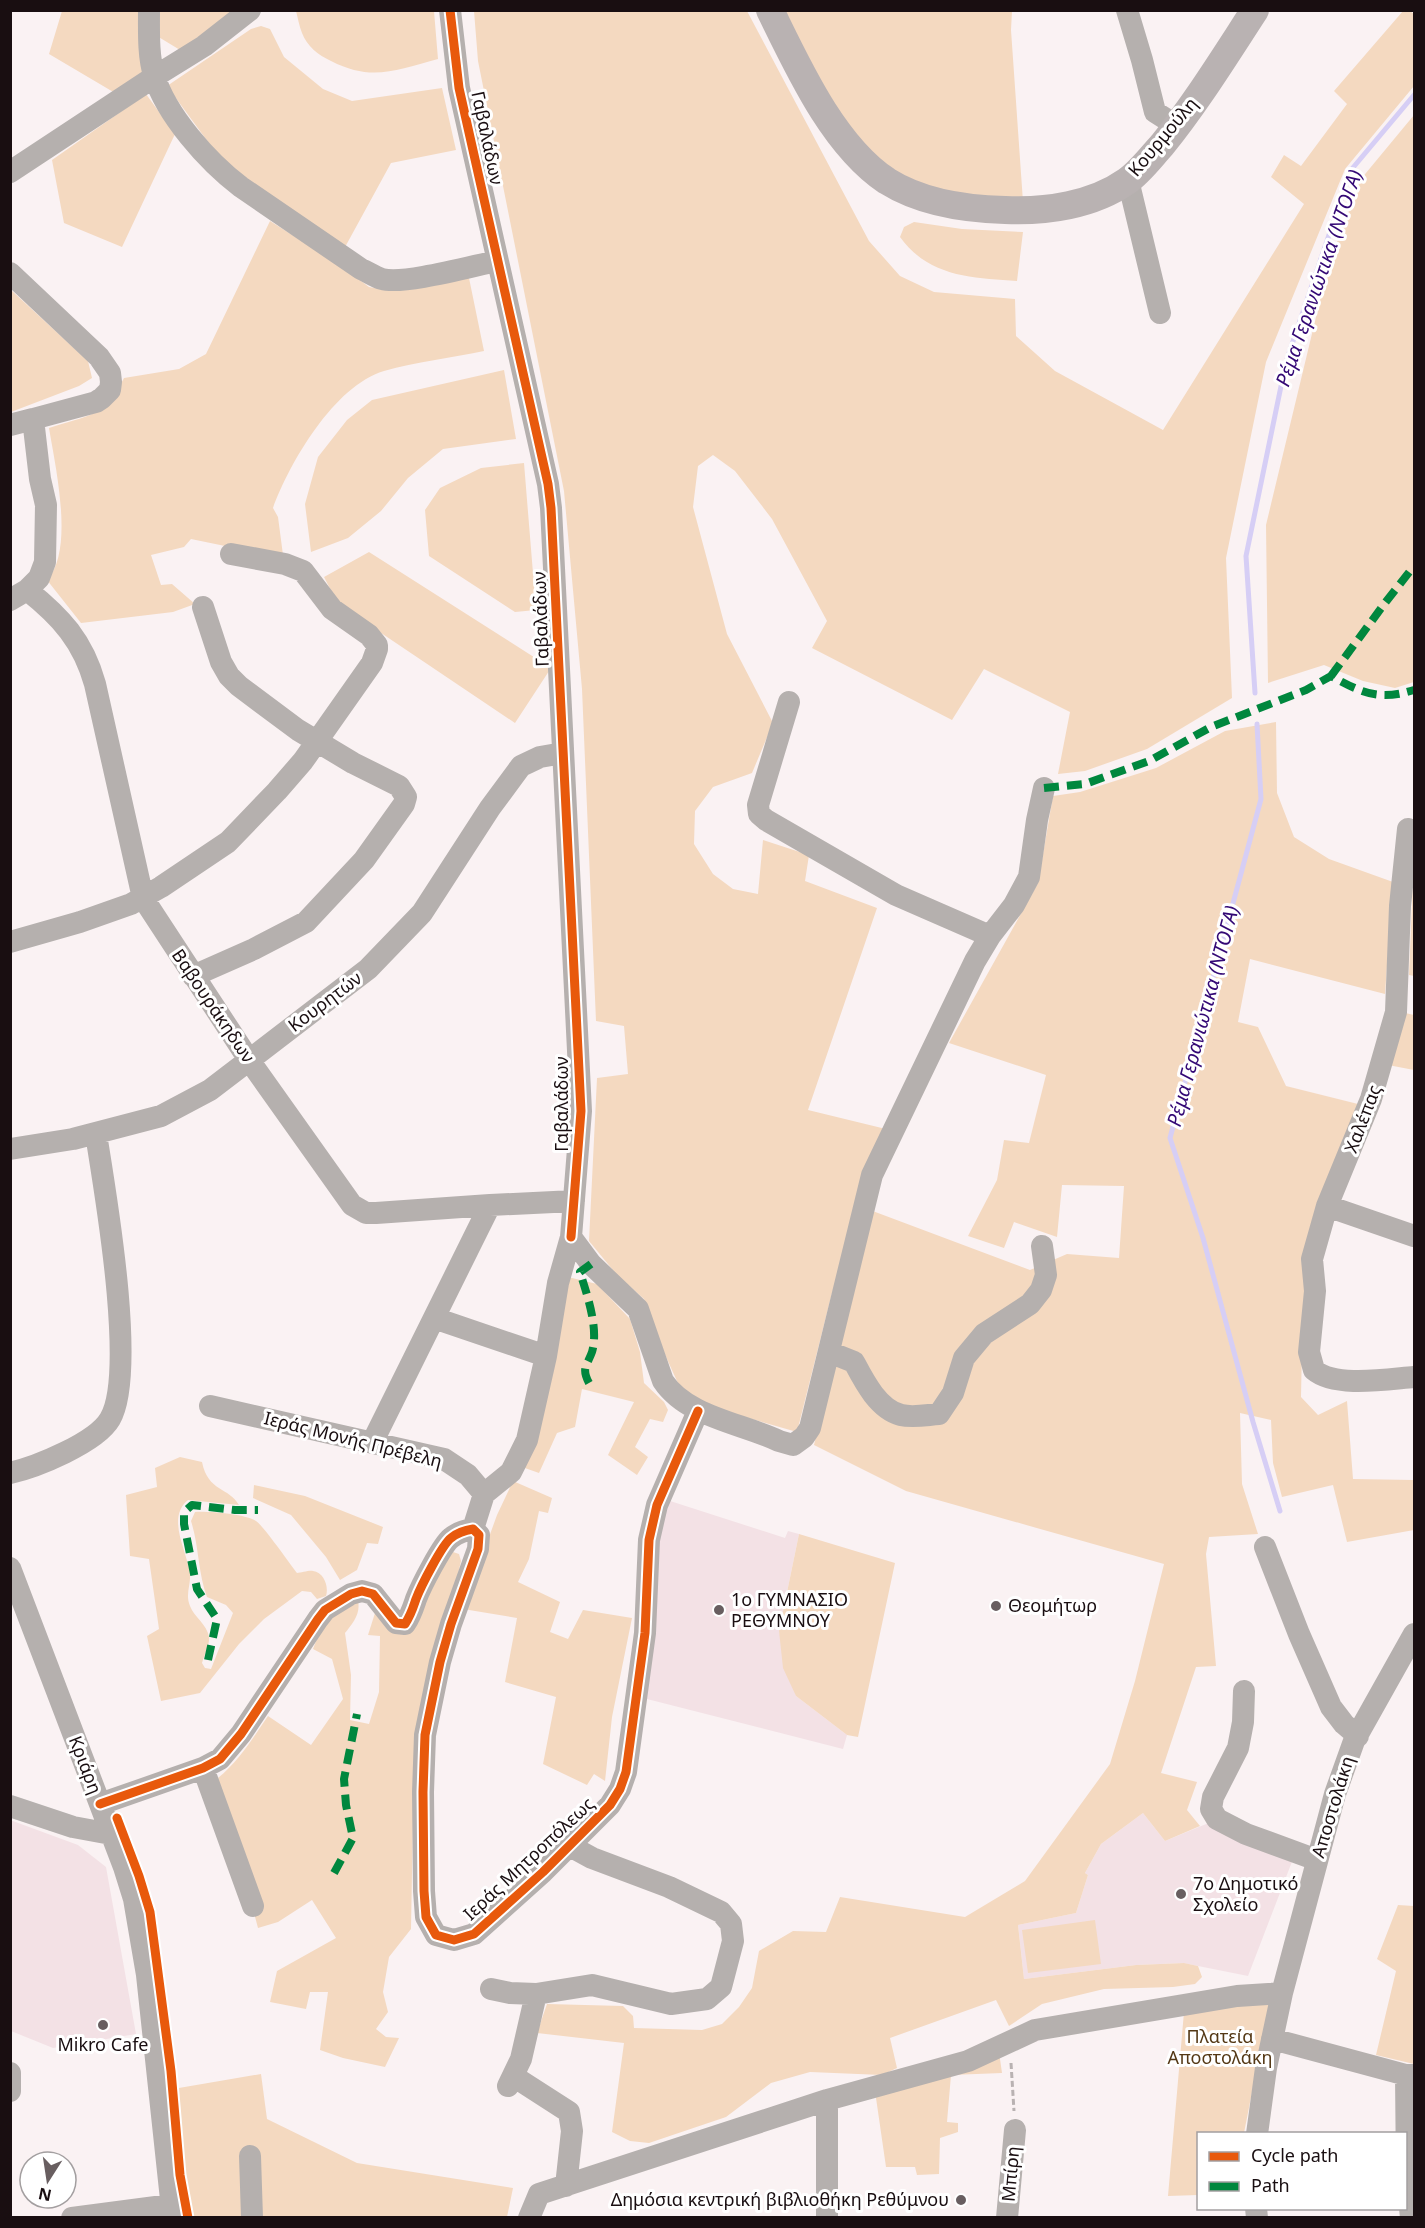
<svg xmlns="http://www.w3.org/2000/svg" width="1425" height="2228" font-family="'Noto Sans',sans-serif">
<style>
.built{fill:#f3e1e5}
.green{fill:#f4d9c0}
.lines{fill:none;stroke-linecap:round;stroke-linejoin:round}
.stream{stroke:#d6cef5;stroke-width:5}
.path{stroke:#b9b2b2;stroke-width:3;stroke-dasharray:6 3;stroke-linecap:butt}
.minor{stroke:#b5b0ae;stroke-width:22}
.major{stroke:#b9b2b2;stroke-width:28}
.quiet{stroke:#00873e;stroke-width:8;stroke-dasharray:15 8;stroke-linecap:butt}
.cycleway-casing{stroke:#fff;stroke-width:13}
.cycleway{stroke:#e8590c;stroke-width:9}
.poi-dot{fill:#685e60;stroke:#fff;stroke-width:2}
.labels{text-anchor:middle;stroke-width:6;stroke-linejoin:round;paint-order:stroke}
.street-label{font-size:18px;fill:#190e11;stroke:#fff}
.poi-label{font-size:18px;fill:#190e11;stroke:#fff;text-anchor:start}
.park-label{font-size:18px;fill:#543815;stroke:#fff}
.water-label{font-size:20px;font-style:italic;fill:#330875;stroke:#fff}
</style>
<rect width="100%" height="100%" fill="#faf2f3"/>
<!-- built -->
<path class="built" d="M667,1500l118,38 3,-7 11,3 -20,97 17,65 51,39 -4,14 -200,-51 13,-145z
M1143,1813l22,28 46,-19 82,37 -45,117 -65,-13 -47,2 -112,14 -6,-54 58,-12 12,-38 -3,-2 16,-29z
M10,1820l68,25 28,22 30,167 -83,14 -42,-17z"/>
<!-- green -->
<path class="green" d="M62,11h77l6,62 -30,20 -66,-39z
M159,11h78l-57,39 -23,-14z
M296,11h138l4,48c-42,11 -66,23 -107,2 -13,-6 -24,-15 -29,-28 -3,-7 -4,-15 -6,-22z
M474,11h273l122,230 31,35 34,16 81,7 1,37 39,35 108,59 141,-226 -33,-27 13,-22 17,11 46,-62 -13,-13 69,-80h7l4,3v72l-69,83 -79,193 -40,196 6,140 -85,51 -62,22 -27,3 12,-62 -86,-43 -32,51 -140,-72 15,-27 -55,-102 -37,-48 -22,-16 -15,11 -5,41 34,127 46,89 -21,50 -39,14 -18,24 -1,33 19,30 20,15 25,5 5,-54 46,15 -4,26 72,27 -69,202 82,20 -58,163 -35,139 -91,-26 -25,-16 -19,-42 -18,-49 -27,-24 -28,-34 8,-163 31,-4 -4,-48 -28,-5 -14,-332 -18,-198 -86,-430z
M781,11h231l-1,19 12,172 -59,-6 -62,-18 -41,-35 -42,-57z
M261,26l9,3 14,28 39,32 29,12 90,-13 14,62 -65,13 -47,86 -122,-88 -55,-75 84,-57z
M146,94l29,40 -53,113 -58,-24 -12,-63z
M1414,115v567l-19,6 -32,-7 -39,-16 -56,18 -2,-158 63,-262 32,-84z
M270,221l70,44 29,22 16,3 84,-12 15,73c-33,7 -68,11 -100,20 -50,15 -94,91 -111,137l5,9 5,38 -58,-9 -34,-7 -7,8 -33,8 10,30 11,-1 23,20 -22,8 -92,11 -34,-43c28,-30 8,-115 2,-152 39,-13 55,-10 75,-50l55,-9 27,-15z
M914,222l48,7 61,3 -6,49c-45,-3 -88,-4 -117,-44l4,-10z
M11,290l77,71 4,17 -13,8 -68,26z
M504,370l12,69 -73,10 -35,29 -27,33 -33,27 -37,14 -6,-48 13,-47 29,-37 25,-20z
M524,463l12,147 -21,2 -86,-56 -4,-46 15,-22 41,-20z
M369,552l182,116 -36,55 -177,-119 -14,-27z
M1276,722l1,71 17,44 35,22 64,23 -8,112 -135,-35 -12,63 20,5 28,59 72,18 -53,194 -3,49 -1,50 17,18 29,-14 6,78 61,1v50l-67,12 -14,-57 -51,12 -9,-34 -2,-43 -31,-7 2,71 16,50 -49,3 -3,17 10,112 -20,1 -35,106 36,9 -10,28 13,16 -35,15 -22,-28 -42,31 -16,29 3,2 -12,38 -58,12 6,54 112,-14 48,-2 14,3 4,11 -7,7 -22,3 -69,2 -62,15 -33,22 -13,-26 -106,38 7,30 -15,7 -72,-3 -39,11 -45,34 -77,26 -19,-2 -18,-9 12,-89 -87,-10 10,-29 76,2 10,10 1,12 68,2 20,-6 17,-17 13,-19 7,-37 34,-20 33,1 14,-35 125,20 60,-36 85,-117 25,-83 29,-117 -258,-73 -92,-46 56,-235 160,60 37,-16 52,4 5,-72 -62,-1 -5,52 -43,-15 -10,26 -36,-12 29,-56 7,-40 25,3 17,-68 -97,-32 89,-160 15,-87 27,-4 76,-24 69,-37z
M1414,854v122l-5,-1z
M1401,1012l13,3v55l-26,-5z
M568,1277l29,7 33,35 10,33 4,31 20,19 4,8 -5,12 -13,-3 -15,28 13,10 -11,18 -29,-20 26,-53 -52,-13 -7,38 -18,6 -18,40 -17,-6z
M180,1457l22,5c6,30 27,25 37,43l-51,-5c-22,18 -1,50 2,74 1,11 -5,20 0,32 4,11 17,18 19,31 1,7 -5,18 -7,26l3,5 6,1 22,-56 -7,-8 -19,-8c-9,-24 -8,-51 -16,-76l4,-9c13,-1 50,2 61,9 6,3 34,43 41,52 4,0 12,-3 16,-2 11,1 16,16 13,25l-9,3 -6,-7 -9,-1 -38,28 -25,25 -39,49 -39,8 -14,-65 12,-7 -10,-70 -19,-3 -4,-61 31,-8 -2,-19z
M513,1481l39,17 -4,15 -9,-2 -10,48 -11,23 42,20 -10,30 18,7 15,-29 49,8 -20,99 -7,64 -11,-7 -7,11 -44,-21 13,-67 -51,-15 12,-64 -54,-9 34,-94z
M254,1485l51,11 78,31 -5,17 -11,-1 -10,27 -17,10 -14,-23 -35,-42 -38,-17z
M799,1534l96,29 -37,174 -11,-2 -51,-39 -13,-28 -4,-37z
M453,1552l6,2 2,7 -47,200 -3,168 -22,28 -6,35 5,20 -12,17 10,8 13,1 -14,29 -42,-9 -23,-8 8,-58h-18l-4,17 -36,-7 7,-31 59,-33 -24,-38 -34,22 -20,6 -40,-150c21,-17 35,-40 50,-62l43,29 32,-46 -11,-40 -19,-10c11,-28 18,-34 45,-48 3,13 -6,23 -13,32l6,42 -1,45 19,4 10,-32 1,-56 -12,-1 7,-22 20,19z
M1414,1904v160l-38,-9 20,-84 -19,-12 21,-54 16,1z
M1095,1920l6,44 -73,9 -6,-43z
M1270,2000l-26,133 -46,1v61l-30,1 16,-184z
M999,2052l3,21 -51,2 -4,47 11,1v9l-18,6 -1,36 -22,1 -2,-8h-29l-11,-76z
M261,2074l6,45 90,44 156,25 -6,29h-319l-15,-128z"/>
<g class="lines">
<!-- stream -->
<path class="stream" d="M1255,693l-9,-137 40,-194 65,-192 63,-75
M1257,724l4,75 -91,339 33,100 50,184 27,89"/>
<!-- path -->
<path class="path" d="M1011,2063l3,48"/>
<!-- minor -->
<path class="minor" d="M149,10c0,21 -1,46 5,65 12,40 54,87 87,112l120,82c7,3 14,8 21,10 22,6 90,-13 115,-18
M450,10l9,78 89,396 3,24 30,603 -10,126
M1127,10l15,50 13,52 22,14
M10,172l144,-95 50,-31 46,-36
M1128,180l32,133
M10,273l89,84 11,16 1,9 -1,8 -8,8 -6,4 -63,17 7,60 6,26 -1,57 -6,16 -12,12 -17,10
M10,425l23,-6
M27,590c34,27 56,51 68,94l48,214 106,162 103,145 14,8h10l114,-8 84,-4
M789,702l-31,103 1,9 7,6 130,75 94,41
M1408,829l-8,77 -4,106 -25,87 -44,107 -15,53 3,32 -6,61 5,18c21,18 74,9 100,7
M10,942l70,-20 51,-18 30,-17 67,-45 49,-51 26,-30 69,-98 5,-14v-4l-8,-10 -37,-26 -29,-38 -18,-7 -54,-10
M193,976l61,-27 52,-27 58,-62 40,-56 2,-7 -7,-11 -46,-23 -55,-33 -59,-44 -10,-10 -8,-14 -18,-55
M10,1149l63,-10 88,-23 49,-26 158,-121 54,-56 68,-105 31,-42 19,-9 23,-4
M1327,1206l87,30
M434,1318l112,38
M829,1352l25,10c10,19 24,47 47,53 12,3 25,0 38,-1l14,-21 11,-35 20,-24 46,-30 11,-14 5,-15 -4,-29
M210,1406l234,53 24,16 16,19
M372,1443l118,-238
M10,1473c26,-6 86,-30 100,-54 27,-46 -5,-228 -14,-285
M473,1529l11,-35 27,-22 16,-32 19,-84 12,-73 13,-46 20,27 47,45 25,72c24,36 78,42 116,60l14,4 11,-8 6,-9 62,-253 103,-214 15,-25 24,-31 15,-28 8,-57 7,-32
M1265,1547l34,87 32,73 13,17 14,12
M10,1568l114,299 10,32 13,76 26,243
M1244,1691l-1,31 -5,26 -25,49 -2,12 6,10 29,15 71,26
M203,1768l50,138
M100,1804l103,-36 17,-9 21,-25 77,-115 7,-9 26,-16 11,-3 11,3 23,29 9,1c6,-9 8,-16 11,-25 5,-13 26,-54 35,-61 6,-5 15,-8 22,-9l6,6 -1,14 -27,75 -11,38 -15,73 -2,57 1,99 2,26 10,18 18,5 20,-6 69,-62 67,-67 10,-16 6,-17 19,-139 4,-93 8,-35 41,-94
M10,1806l63,21 38,7
M491,1989l19,4 26,1 56,-9 79,19 36,-5 14,-12 12,-46 -2,-17 -10,-12 -52,-25 -77,-29 -22,-12
M1272,2039l134,36h8
M10,2073v18
M1406,2075l1,102 4,41
M513,2076l56,36 3,19 -6,55
M508,2086l13,-27 15,-65
M827,2100l141,-39 67,-31 202,-34 45,-3
M1257,2134l9,-66 16,-75 53,-199 19,-53 60,-107
M250,2156l2,62
M1256,2208l1,10
M72,2218l99,-13
M529,2218l10,-24 288,-94v118
M1007,2218l8,-88"/>
<!-- major -->
<path class="major" d="M770,10c28,57 63,135 117,171 35,22 78,28 118,29 41,2 88,-5 122,-29 13,-9 24,-24 35,-36 34,-42 63,-89 93,-135"/>
<!-- quiet -->
<path class="quiet" d="M1331,676l54,-73 29,-37
M1044,788l41,-4 64,-23 62,-34 95,-37 25,-14c31,17 48,25 83,14
M589,1383c-8,-15 -2,-17 3,-31 7,-24 -5,-57 -12,-80l11,-8
M208,1660l9,-41 -20,-30 -13,-65v-12l8,-7 43,5h23
M334,1873l19,-35 -7,-33 -2,-26 13,-65"/>
<defs>
<path id="cycleway" d="M450,10l9,78 89,396 3,24 30,603 -10,126
M100,1804l103,-36 17,-9 21,-25 77,-115 7,-9 26,-16 11,-3 11,3 23,29 9,1c6,-9 8,-16 11,-25 5,-13 26,-54 35,-61 6,-5 15,-8 22,-9l6,6 -1,14 -27,75 -11,38 -15,73 -2,57 1,99 2,26 10,18 18,5 20,-6 69,-62 67,-67 10,-16 6,-17 19,-139 4,-93 8,-35 41,-94
M117,1818l22,58 11,36 21,159 9,104 8,43"/>
</defs>
<!-- cycleway casing -->
<use href="#cycleway" class="cycleway-casing"/>
<!-- cycleway -->
<use href="#cycleway" class="cycleway"/>
</g>
<!-- markers -->
<g class="poi-dot">
<circle cx="996" cy="1606" r="6"/>
<circle cx="719" cy="1610" r="6"/>
<circle cx="1181" cy="1894" r="6"/>
<circle cx="103" cy="2025" r="6"/>
<circle cx="961" cy="2200" r="6"/>
</g>
<g class="labels">
<!-- street labels -->
<g class="street-label">
<text transform="translate(1163 137) rotate(-50)" y="6">Κουρμούλη</text>
<text transform="translate(487 138) rotate(78)" y="6">Γαβαλάδων</text>
<text transform="translate(541 619) rotate(-92)" y="6">Γαβαλάδων</text>
<text transform="translate(325 1002) rotate(-37)" y="6">Κουρητών</text>
<text transform="translate(213 1006) rotate(56)" y="6">Βαβουράκηδων</text>
<text transform="translate(562 1104) rotate(-90)" y="6">Γαβαλάδων</text>
<text transform="translate(1363 1119) rotate(-69)" y="6">Χαλέπας</text>
<text transform="translate(353 1440) rotate(14)" y="6">Ιεράς Μονής Πρέβελη</text>
<text transform="translate(85 1765) rotate(69)" y="6">Κριάρη</text>
<text transform="translate(1333 1807) rotate(-73)" y="6">Αποστολάκη</text>
<text transform="translate(529 1859) rotate(-43)" y="6">Ιεράς Μητροπόλεως</text>
<text transform="translate(1011 2174) rotate(-85)" y="6">Μπίρη</text>
</g>
<!-- poi labels -->
<g class="poi-label">
<text x="731" y="1606">1ο ΓΥΜΝΑΣΙΟ<tspan x="731" dy="21">ΡΕΘΥΜΝΟΥ</tspan></text>
<text x="1008" y="1612">Θεομήτωρ</text>
<text x="1193" y="1890">7ο Δημοτικό<tspan x="1193" dy="21">Σχολείο</tspan></text>
<text x="103" y="2051" text-anchor="middle">Mikro Cafe</text>
<text x="949" y="2206" text-anchor="end">Δημόσια κεντρική βιβλιοθήκη Ρεθύμνου</text>
</g>
<!-- park labels -->
<g class="park-label">
<text x="1220" y="2043">Πλατεία<tspan x="1220" dy="21">Αποστολάκη</tspan></text>
</g>
<!-- water labels -->
<g class="water-label">
<text transform="translate(1319 278) rotate(-71)" y="7">Ρέμα Γερανιώτικα (ΝΤΟΓΑ)</text>
<text transform="translate(1203 1016) rotate(-75)" y="7">Ρέμα Γερανιώτικα (ΝΤΟΓΑ)</text>
</g>
</g>
<!-- border -->
<rect width="1425" height="2228" fill="none" stroke="#190e11" stroke-width="24"/>
<!-- legend -->
<rect x="1197" y="2132" width="210" height="78" fill="#ffffff" stroke="#a39fa0" stroke-width="1.5"/>
<rect x="1209" y="2152" width="30" height="9" fill="#e8590c" stroke="#a39fa0" stroke-width="1.5"/>
<text x="1251" y="2162" font-size="18" fill="#190e11">Cycle path</text>
<rect x="1209" y="2182" width="30" height="9" fill="#00873e" stroke="#a39fa0" stroke-width="1.5"/>
<text x="1251" y="2192" font-size="18" fill="#190e11">Path</text>
<!-- north arrow -->
<g transform="translate(48 2180) rotate(192)"><circle r="28" fill="#ffffff" stroke="#a39fa0" stroke-width="1.5"/>
<path d="M0-4.5L10 22L0 15L-10 22Z" fill="#685e60"/>
<text y="-9" font-size="16" font-weight="bold" text-anchor="middle" fill="#190e11">N</text>
</g>
</svg>
